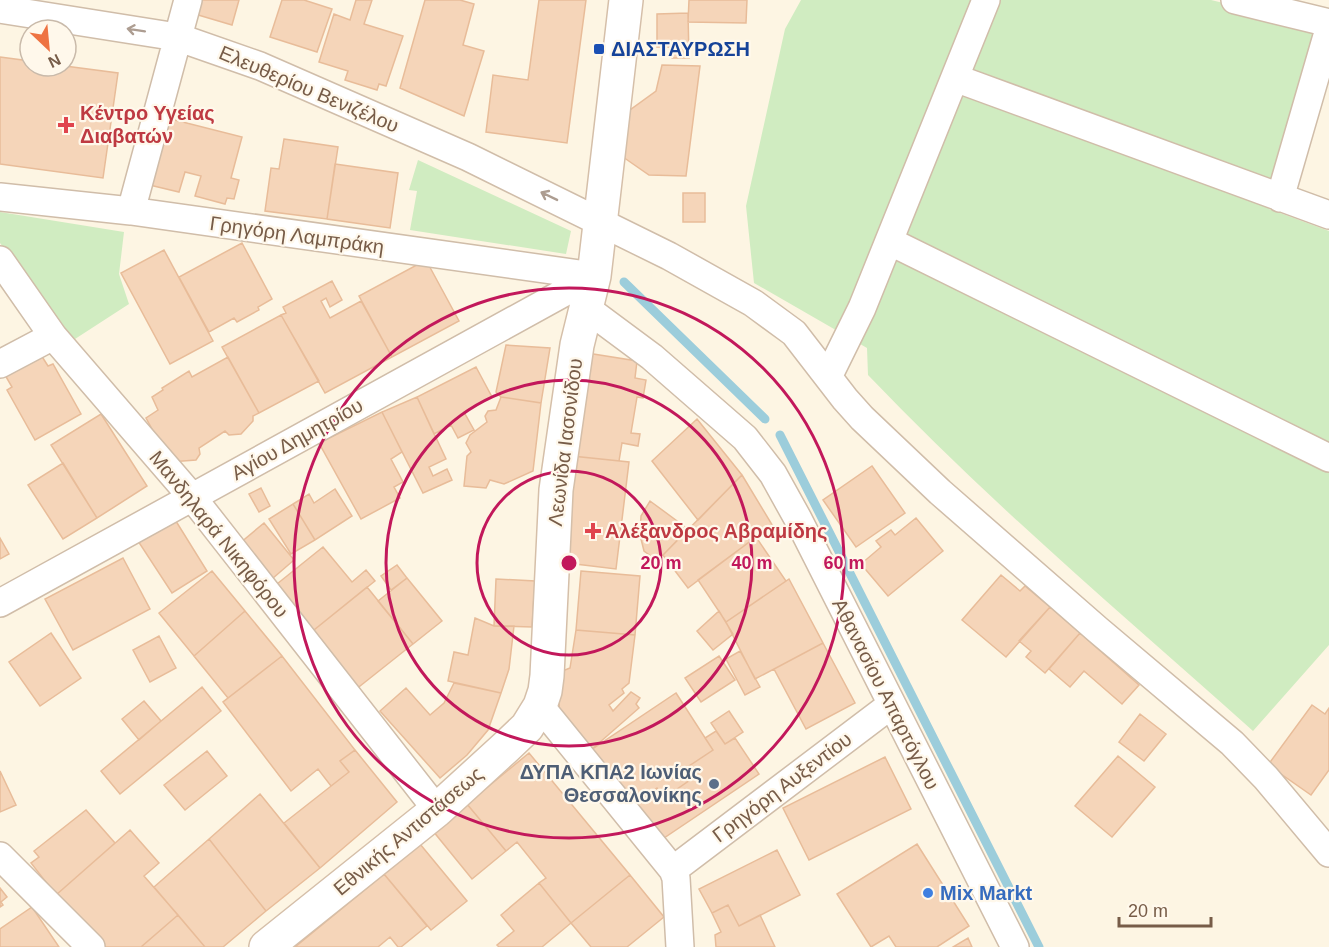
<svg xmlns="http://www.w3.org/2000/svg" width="1329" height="947" font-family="Arial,sans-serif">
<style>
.green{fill:#d0ecc1}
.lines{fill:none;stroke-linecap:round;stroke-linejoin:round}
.stream{stroke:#9ccddb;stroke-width:9}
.building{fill:#f5d5b9;stroke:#e8bc99;stroke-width:1.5}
.street-casing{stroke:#d0bda9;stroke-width:30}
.secondary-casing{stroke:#d5bfa9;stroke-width:36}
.street{stroke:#fff;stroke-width:27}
.secondary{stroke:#fff;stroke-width:33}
.oneway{stroke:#ad9d91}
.ring{fill:none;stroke:#c2185b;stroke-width:3}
.transit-dot{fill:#1a4fb4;stroke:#fff8eb;stroke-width:2}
.health-dot{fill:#e0444e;stroke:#fff8eb;stroke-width:2}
.service-dot{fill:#5c6f8a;stroke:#fff8eb;stroke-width:2}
.shop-dot{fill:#3f7fe0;stroke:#fff8eb;stroke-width:2}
.labels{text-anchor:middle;stroke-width:4.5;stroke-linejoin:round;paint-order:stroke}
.transit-label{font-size:20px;font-weight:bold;fill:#164399;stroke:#fff8eb;text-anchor:start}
.street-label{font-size:20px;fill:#775c48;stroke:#fff8eb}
.health-label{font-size:20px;font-weight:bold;fill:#be3a42;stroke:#fff8eb;text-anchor:start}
.service-label{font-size:20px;font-weight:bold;fill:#4e5e75;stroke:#fff8eb;text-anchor:end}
.shop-label{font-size:20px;font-weight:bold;fill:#366cbe;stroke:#fff8eb;text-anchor:start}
.centre{fill:#c2185b;stroke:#fff8eb;stroke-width:3}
.ring-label{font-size:18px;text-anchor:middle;font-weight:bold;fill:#c2185b;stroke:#fff8eb;stroke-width:4.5;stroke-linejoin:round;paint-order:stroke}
</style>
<rect width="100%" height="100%" fill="#fdf5e3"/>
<!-- green -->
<path class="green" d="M801,0h410l112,27 -54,182 60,22v414l-76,86c-130,-116 -264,-229 -385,-356l-1,-27 -113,-65 -8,-77 39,-177z
M418,160l153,71 -5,23 -156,-24 7,-39 -8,-1z
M0,212l124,20 -5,42 10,30 -54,35 -14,-13 -61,-83z"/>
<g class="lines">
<!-- stream -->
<path class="stream" d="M624,282l141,137
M780,435l259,512"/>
</g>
<!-- building -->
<path class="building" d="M192,0h47l-7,25 -44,-13z
M282,0h22l28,9 -15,43 -47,-15z
M356,0h16l-8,24 39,12 -17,50 -7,-2 -2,6 -32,-10 3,-9 -29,-9 15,-48 16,6z
M425,0h35l14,4 -11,41 21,6 -20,65 -64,-28z
M539,0h47l-19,143 -81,-11 7,-57 35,5z
M689,0h58l-1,23 -58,-1z
M688,13l1,45h-17l-1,-11h-14v-33z
M0,57l30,4v5h35l53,7 -15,105 -103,-14z
M662,65l38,1 -14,110 -37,-1 -26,-18 7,-47 26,-19z
M159,116l83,21 -11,41 8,2 -5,19 -7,-1 -2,6 -30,-8 6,-20 -16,-4 -6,20 -38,-9z
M284,139l54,8 -11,72 -62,-8 6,-43 8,1z
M335,164l63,9 -8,55 -63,-9z
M683,193h22v29h-22z
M242,243l30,56 -14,8 1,3 -22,12 -3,-4 -25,14 -30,-55z
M164,250l49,91 -43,23 -49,-91z
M426,260l33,61 -67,36 -33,-61z
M332,281l10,19 -12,7 -4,-9 -5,3 9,17 31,-17 31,56 -67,36 -44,-78 5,-2 -3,-6z
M281,315l38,66 -60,32 -37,-66z
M506,345l44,3 -9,55 -40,-6 -5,-5z
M587,353l50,8 -2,17 11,2 -3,18 -6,-1 -6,36 9,1 -2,12 -16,-3 -3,18 -47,-5z
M41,355l7,11 5,-2 28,50 -46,26 -28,-50 5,-3 -7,-12z
M228,357l31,56 -6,3v5l-12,13 -12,1 -4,-4 -26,17 1,6 -4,6 -26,2 -24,-44 12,-8 -6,-13 11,-7 -1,-2 27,-17 3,6z
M476,367l16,30 -28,15 10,18 -16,8 -7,-13 -17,9 -17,-37z
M417,397l29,62 -17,8 4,9 14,-7 5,11 -29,13 -41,-81z
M501,397l40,6 -8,68 -29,13 -14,-4 -4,8 -22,-2 3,-30 4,-4 -5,-9 4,-8 17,-13 -2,-6 3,-5 8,-1z
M382,412l20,40 -11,7 12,23 -9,5 6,11 -39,21 -42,-76z
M101,414l46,72 -50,32 -46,-73z
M697,419l45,56 -44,45 -46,-59z
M572,456l57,6 -13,107 -57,-7z
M63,463l34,55 -34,21 -35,-54z
M872,466l33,47 -49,34 -33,-47z
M742,475l32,53 -18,9 -68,51 -25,-33z
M261,488l9,18 -11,6 -10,-18z
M335,489l17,27 -37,24 -22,-36 16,-10 5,9z
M650,501l38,28 -25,26 -11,2 -8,-6 -4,-16 1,-19z
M293,504l22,36 -24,14 -22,-35z
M174,518l33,53 -35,22 -34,-52z
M916,518l27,33 -55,45 -27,-32 20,-17 -5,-6 15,-11 4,5z
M264,523l30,37 -29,25 -31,-37z
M756,537l30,44 -60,41 -28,-42z
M0,538l9,16 -9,5z
M323,547l29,35 14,-12 9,11 -71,57 -37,-46z
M123,558l27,51 -77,41 -28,-51z
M397,565l10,13 -16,12 -10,-14z
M212,571l33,40 -51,45 -35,-43z
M581,571l59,5 -5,59 -59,-5z
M1001,575l19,16 5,-5 25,21 -44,50 -44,-37z
M407,578l35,43 -29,23 -35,-43z
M496,579l39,2 -3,46 -38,-1z
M789,579l34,64 -68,36 -29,-57z
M367,587l46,57 -63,50 -46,-56z
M1050,607l30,26 -35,40 -19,-16 5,-6 -12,-10z
M245,611l37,45 -54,42 -34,-42z
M719,611l14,23 -20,16 -16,-19z
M475,618l19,8h20l-5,43 -8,24 -53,-12 6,-29 14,3z
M576,630l59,5 -6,48 -7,6 2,4 -15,12 4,6 18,-19 9,6 -4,6 3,4 -48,42 -32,-39 1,-39 10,-4z
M51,633l30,45 -41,28 -31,-44z
M1080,633l59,52 -17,19 -38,-33 -14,16 -21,-18z
M159,636l17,32 -26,14 -17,-32z
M823,643l32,60 -49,26 -32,-60z
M740,651l20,36 -15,8 -19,-36z
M282,656l73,94 -15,11 9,11 -18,14 -13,-17 -27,22 -68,-89z
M719,656l16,24 -34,22 -16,-24z
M454,683l47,10 -13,37 -21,25 -27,23 -60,-67 26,-23 24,27 14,-12z
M202,687l19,24 -101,83 -19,-23z
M676,693l37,57 -30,20 7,10 -26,18 -7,-10 -23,17 -43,-55z
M144,701l17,20 -22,19 -17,-21z
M1312,705l13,9 4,-6v62l-18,25 -43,-30z
M729,711l14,21 -18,12 -14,-21z
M1140,714l26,20 -22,27 -25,-19z
M716,731l9,13 10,-6 24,36 -98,66 -27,-35 23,-17 7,10 26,-18 -7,-10 30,-20 -8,-12z
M355,750l42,52 -77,66 -36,-45 65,-51 -9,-11z
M207,751l20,25 -42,34 -21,-25z
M529,753l101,122 -59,48 -32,-40 7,-5 -29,-36 -11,9 -39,-47z
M1118,756l37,31 -43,50 -37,-31z
M885,757l26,52 -102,51 -26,-52z
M0,771l16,34 -16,7z
M260,794l60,74 -54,43 -57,-72z
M467,804l39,47 -34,28 -39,-48z
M86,810l29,33 -59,52 -25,-32 8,-6 -5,-6z
M130,830l29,33 -15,13 34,39 -37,32h-40l-45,-52z
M209,839l57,72 -43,36h-18l-51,-60z
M420,844l47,57 -36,29 -47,-56z
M917,844l52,82 -32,21h-41l-7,-11 -18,11 -34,-53z
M777,850l23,45 -61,31 -11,-21 -16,8 -13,-24z
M384,874l43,52 -26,21h-3l-8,-10 -12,10h-83z
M630,875l34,42 -37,30h-36l-20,-24z
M539,883l32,40 -29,24h-43l-2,-2 17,-14 -13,-16z
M0,888l7,9 -6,5 2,3 -3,2z
M728,905l11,21 21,-11 15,32h-59l-1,-12 6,-3 -9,-19z
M32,907l27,40h-59v-18z
M178,915l27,32h-64z
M968,938l4,9h-19z"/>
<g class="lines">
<defs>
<path id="street" d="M1235,0l94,23
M0,9l177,28 83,29 208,91 201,99 84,47 41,30 51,66 17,19 78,74 158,138 134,113 34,35 63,75
M955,78l374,137
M0,197l131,14 463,65
M1280,198l49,-169
M131,211l57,-211
M889,241l440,217
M0,260l53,76 139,161 245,313
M586,308l66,49 93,81 28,36 25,45 217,428
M0,364l53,-28
M828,377l34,-69 124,-308
M0,603l594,-327
M540,706l133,164 3,8 4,69
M0,856l91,91
M673,870l218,-165"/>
<path id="secondary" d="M266,947l171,-137 69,-63 21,-20 13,-21 5,-15 2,-15 9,-186 21,-145 17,-69 32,-276"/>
</defs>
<!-- street casing -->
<use href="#street" class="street-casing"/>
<!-- secondary casing -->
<use href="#secondary" class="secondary-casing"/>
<!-- street -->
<use href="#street" class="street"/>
<!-- secondary -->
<use href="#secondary" class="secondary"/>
</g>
<!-- one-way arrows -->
<defs><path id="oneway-shaft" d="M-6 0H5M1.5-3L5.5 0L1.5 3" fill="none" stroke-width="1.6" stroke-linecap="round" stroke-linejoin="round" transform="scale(1.5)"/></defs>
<g class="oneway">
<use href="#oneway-shaft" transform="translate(136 30) rotate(-171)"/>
<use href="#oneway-shaft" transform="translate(549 196) rotate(-154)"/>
</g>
<!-- distance rings -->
<g class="ring">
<circle cx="569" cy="563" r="92"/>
<circle cx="569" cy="563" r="183"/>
<circle cx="569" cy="563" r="275"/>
</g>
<!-- markers -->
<rect class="transit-dot" x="593" y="43" width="12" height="12" rx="3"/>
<g class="health-dot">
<path d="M63 116h6v6h6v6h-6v6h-6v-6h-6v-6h6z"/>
<path d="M590 522h6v6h6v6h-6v6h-6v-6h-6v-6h6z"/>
</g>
<circle class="service-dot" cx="714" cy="784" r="6"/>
<circle class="shop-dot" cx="928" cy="893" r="6"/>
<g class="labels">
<!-- transit labels -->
<g class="transit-label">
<text x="611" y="56">ΔΙΑΣΤΑΥΡΩΣΗ</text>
</g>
<!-- street labels -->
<g class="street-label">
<text transform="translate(309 89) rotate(23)" y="7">Ελευθερίου Βενιζέλου</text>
<text transform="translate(297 235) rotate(8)" y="7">Γρηγόρη Λαμπράκη</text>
<text transform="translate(297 439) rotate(-29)" y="7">Αγίου Δημητρίου</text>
<text transform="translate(565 442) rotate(-83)" y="7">Λεωνίδα Ιασονίδου</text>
<text transform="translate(219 534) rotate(51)" y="7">Μανδηλαρά Νικηφόρου</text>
<text transform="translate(886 694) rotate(63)" y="7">Αθανασίου Απαρτόγλου</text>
<text transform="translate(782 787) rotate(-37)" y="7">Γρηγόρη Αυξεντίου</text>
<text transform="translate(408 831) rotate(-40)" y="7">Εθνικής Αντιστάσεως</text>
</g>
<!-- health labels -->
<g class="health-label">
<text x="80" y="120">Κέντρο Υγείας<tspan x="80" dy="23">Διαβατών</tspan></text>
<text x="605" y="538">Αλέξανδρος Αβραμίδης</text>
</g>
<!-- service labels -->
<g class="service-label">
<text x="702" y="779">ΔΥΠΑ ΚΠΑ2 Ιωνίας<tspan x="702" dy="23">Θεσσαλονίκης</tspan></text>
</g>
<!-- shop labels -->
<g class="shop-label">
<text x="940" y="900">Mix Markt</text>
</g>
</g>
<circle cx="569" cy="563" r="9" class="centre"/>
<g class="ring-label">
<text x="661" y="569">20 m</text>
<text x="752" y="569">40 m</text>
<text x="844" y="569">60 m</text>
</g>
<!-- north arrow -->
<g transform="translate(48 48) rotate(154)"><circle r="28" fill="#fff8eb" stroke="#c9baaa" stroke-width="1.5"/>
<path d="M0-4.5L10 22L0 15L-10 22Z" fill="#ee7342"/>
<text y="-9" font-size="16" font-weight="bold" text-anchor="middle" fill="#775c48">N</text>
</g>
<!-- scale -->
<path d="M1119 917v9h92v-9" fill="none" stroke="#775c48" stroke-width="3"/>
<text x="1128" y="917" font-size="18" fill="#775c48" stroke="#fff8eb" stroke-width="4.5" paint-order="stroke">20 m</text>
</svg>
